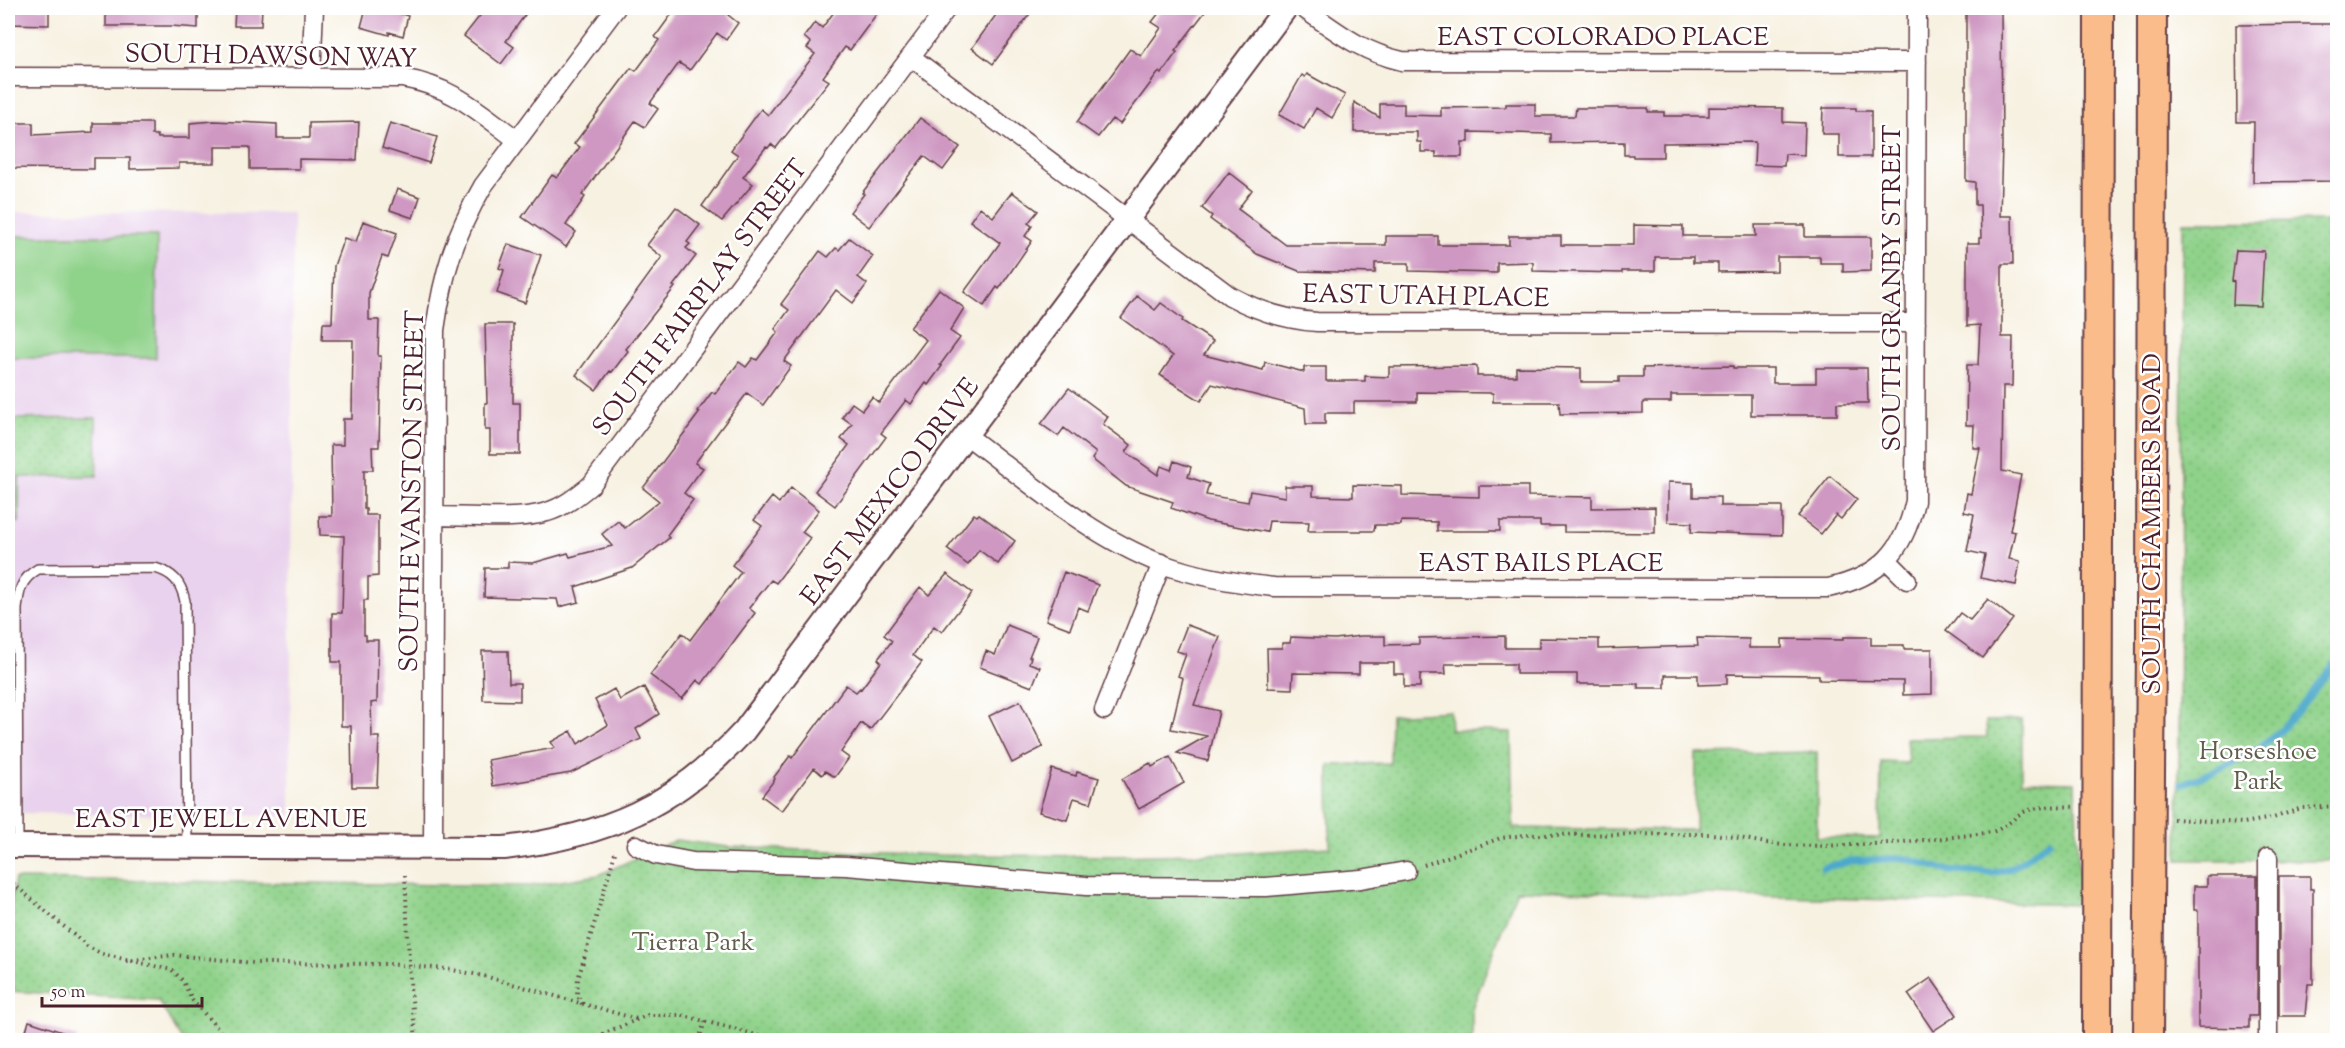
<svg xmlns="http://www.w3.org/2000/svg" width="2345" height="1048" font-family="'Sorts Mill Goudy',serif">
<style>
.built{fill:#e9d2ed}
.grass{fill:#8fd28a;stroke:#6c785a;stroke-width:1.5}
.park{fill:url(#park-dots);stroke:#6c785a;stroke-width:1.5}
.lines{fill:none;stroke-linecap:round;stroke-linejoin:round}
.stream{stroke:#4da9cb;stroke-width:7}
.building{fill:#cf98c2}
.service-casing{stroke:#643e46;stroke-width:12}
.minor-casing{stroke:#643e46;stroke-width:21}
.tertiary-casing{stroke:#643e46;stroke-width:26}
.primary-casing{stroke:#643e46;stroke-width:32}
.path{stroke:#643e46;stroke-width:4;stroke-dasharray:1.5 4.5;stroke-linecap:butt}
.service{stroke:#fff;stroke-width:9}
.minor{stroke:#fff;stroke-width:18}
.tertiary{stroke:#fff;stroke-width:22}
.primary{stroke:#fabc8b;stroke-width:28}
.labels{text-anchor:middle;stroke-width:5;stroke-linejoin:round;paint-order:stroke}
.street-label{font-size:26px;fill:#4a1f2b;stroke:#fff}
.park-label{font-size:26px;fill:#625e4c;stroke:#fff}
</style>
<defs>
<pattern id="park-dots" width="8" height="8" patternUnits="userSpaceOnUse" patternTransform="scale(1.5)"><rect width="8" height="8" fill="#8fd28a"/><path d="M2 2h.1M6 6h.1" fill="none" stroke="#7db477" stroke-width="1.8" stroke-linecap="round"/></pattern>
</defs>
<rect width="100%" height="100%" fill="#fff"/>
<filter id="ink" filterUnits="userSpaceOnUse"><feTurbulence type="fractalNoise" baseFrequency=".0167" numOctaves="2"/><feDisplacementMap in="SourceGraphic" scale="12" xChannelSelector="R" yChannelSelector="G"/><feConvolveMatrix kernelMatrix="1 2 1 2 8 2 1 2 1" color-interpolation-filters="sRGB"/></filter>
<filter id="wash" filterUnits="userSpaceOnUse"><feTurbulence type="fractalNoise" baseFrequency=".008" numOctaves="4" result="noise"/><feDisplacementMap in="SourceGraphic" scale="24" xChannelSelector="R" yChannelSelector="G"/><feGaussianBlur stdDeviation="1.35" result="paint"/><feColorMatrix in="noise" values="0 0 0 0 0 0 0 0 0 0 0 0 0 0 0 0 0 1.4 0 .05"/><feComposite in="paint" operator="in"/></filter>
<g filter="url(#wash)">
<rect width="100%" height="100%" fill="#f7f1e1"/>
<!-- built -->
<path class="built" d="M8,212l285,1 -3,603 -282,-3z"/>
<!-- grass -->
<path class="grass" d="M8,236h149l-1,122h-148z"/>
<!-- park -->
<path class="park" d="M2337,221v639h-159l5,-638z
M96,418l1,58 -78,1v45h-11v-103z
M1450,711l1,19 60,2 2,96 182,2 1,-76 121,-2v85l63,1 1,-76 27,1 -2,-25 81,-1 -1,-16 36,-1v61l53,1 5,123 -563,-15 -45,118v32h-1290l-24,-40 -150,-9v-74l7,-38 515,7 69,-11 77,-35 52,7 210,8 177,1 125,-3 90,-6 -1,-82 61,-2 1,-48z"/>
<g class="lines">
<!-- stream -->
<path class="stream" d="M2181,784c25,-9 49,-18 72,-32 35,-21 59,-61 85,-92
M1823,868l28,-7 53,-3 45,13 44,2 19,-5 38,-27"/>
</g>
<g id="blocks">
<!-- building -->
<path class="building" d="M8,8h41v17l-41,-1z
M106,8h92v20l-27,-2h-65z
M235,8h27l-1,18h-27z
M366,8h31l-1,4 12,4 -5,20 -14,-4v3l-28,-8z
M486,8h44l-24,33 8,6 -13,17 -37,-28z
M676,8h58l-6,7 10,8 -12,17 -9,-7 -27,37 -11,-7 -29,40 8,6 -13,18 -10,-6 -53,74 3,2 -19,28 10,7 -10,15 -44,-30 30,-42 5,3 23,-31 -6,-3 57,-76 5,3 23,-31 -4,-3z
M837,8h44l-31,42 -5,-3 -22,30 6,4 -53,67 -5,-4 -3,4 -2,-1 -23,30 10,7 -31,37 -20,-15 36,-51 -7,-5 30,-41 7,6 47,-61 -8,-6 4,-5 -7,-6 11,-15 7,6z
M1001,8h33l-41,56 -21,-16z
M1163,8h45l-33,43 2,1 -16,22 -2,-2 -39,52 -8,-5 -14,18 -21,-15 53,-73 11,7 20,-28 -9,-6z
M1966,8h35l1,137 -2,71h12l1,48h-11v73h11l-1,49h-9l-1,85 19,4 -11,56 5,1 -6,27 11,2 -4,24 -36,-7 5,-23 -18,-4 7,-37 -10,-2 3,-19 4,1 9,-46h-7l1,-23h-8l1,-60h11l2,-40 -13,1v-83h12v-5h2l-1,-33h-5v-23l-9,-1z
M2305,24h32v157l-84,1 1,-60h-17l-1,-97z
M1307,74l38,21 -13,23 -16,-10 -12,21 -25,-14 23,-40 3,2z
M1354,102l26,16v-14h24v11l37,1v-8l65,-1v-3h29v12h40l1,-8h72v4h16v4h45v-9l74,1v14l22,1 -1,32 -19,-1 -1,12 -30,-1 1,-23 -92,1v14h-30v-2h-9v-13l-73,1v-9l-82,-2v10h-7v15h-26v-5h-15v-10h-4v-10h-63z
M1823,108h33v3h15v46h-32v-23h-17z
M920,118l40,29 -17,23 -19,-14 -55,71 -19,-15 14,-18 -2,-1z
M214,121l63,3v14h32v-15l50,-1 -2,38 -58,-1v10h-49v-22h-35v16h-36v5l-49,1v-11h-36v11l-84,-1 1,-45h22v12l60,-3v-9h59v12h5l1,3h32v-15z
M390,123l47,14 -8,26 -47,-15z
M1229,172l23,18 -14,19 48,36h100v-9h52v9h71v-9h52v9h73v-20l49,1v10h73l-1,-11h50v12h66v34l-28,1v-9h-23v-6h-43v14l-59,1v-9h-25v-6h-38v14h-33v2l-89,-2v-9l-36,1v10l-88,-2v-8h-34v10l-76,-2 -42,-17 -47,-35 2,-3 -10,-8z
M397,189l23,8 -7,21 -23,-8z
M1012,192l26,19 -10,12 4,3 -7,10 7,5 -33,48 -2,-2 -13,19 -20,-14 36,-49 -30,-22 10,-14 13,10z
M676,207l24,18 -13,17 3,2 -4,4 10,8 -23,30 2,1 -49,62 2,2 -16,21 -2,-1 -14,19 -20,-15 86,-118 -15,-12z
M363,221l34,12 -9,25 -6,-2 -13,37v27h10l-1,36h3l-2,91h-7l1,23h-9v39h2v6h12v61l-10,1v23h-4v35h2v5h12l-1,62 -6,1 1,34h7l-2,50h-25l-1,-61h-10v-64h-9v-49h10l2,-77 -24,-1 -1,-19h13l-1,-71h12v-26h9l1,-79h-31l1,-17h9l2,-57 10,-28 12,4z
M849,238l24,18 -15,21 9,7 -14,19 -17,-13 -52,71 7,5 -28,39 -16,-12 -52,70 8,5 -19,25 9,7 -26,35 2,3 -37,30 -57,19 4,15 -20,5 -2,-8 -73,-2 1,-29h23v-6l25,1 35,-10 2,4 42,-11 -10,-12 16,-13 7,7 34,-27 -16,-13 57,-76 -2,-1 14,-19 3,2 24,-32 7,5 7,-9 4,2 21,-28 -3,-3 14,-19 -8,-6 39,-53 8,6 8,-9 3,2z
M508,244l33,11 -16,48 -28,-10 7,-23 -5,-2z
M2236,250l28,1 -3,55 -28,-1 1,-23 -2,-1z
M939,289l25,19 -14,23 10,7 -20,27 2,1 -14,19 -2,-2 -15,21 -5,-4 -25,33 5,4 -51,69 -20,-15 34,-46 -8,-6 11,-15 -10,-7 10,-14 10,7 10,-13 7,6 47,-63 -16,-12z
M1137,296l18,14 6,-7 22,16 -1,2 31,20 -9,14 59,15 2,-8 39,10v-5h22v14h39v-5l24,1v-10l88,-1v10h39v-9l65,1v14h38v-5h24v-9l90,-2v2h40v15h43v-15h51l1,35h-31v12h-86v-20h-80v7h-28v11l-83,1 -1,-12h-66v-9l-76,-1v10h-63v11h-29v11h-19l-1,-16 -93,-24 -11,17 -41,-26 13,-19 -52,-38z
M485,324h28v79h7v51h-30v-24h-5v-27h2z
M1069,388l39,29 -5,7 28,21 -5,7 32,23 3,-9 10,4 3,-9 17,6 -3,10 21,7 -3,11 42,7 2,-11 35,6v-11h28v10l40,1v-12l49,1v9l77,2v-11h49v10l64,1v11l63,-1v26l-91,-1v-6h-24v-5h-40v10h-63v-9l-36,-1v4h-26l-1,6h-66l1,-9 -40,-1 -2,11 -59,-11 -37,-13 2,-6 -47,-16 -34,-27 4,-6 -32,-25 -6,8 -17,-12z
M1830,476l27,23 -16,20 -5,-4 -15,19 -23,-18z
M1668,482l25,1v14h27v9h62v29l-91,-3 1,-9 -24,-1z
M791,488l28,22 -17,22 8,6 -34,45 -5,-3 -22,28 6,5 -53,71 -5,-4 -15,19 -32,-24 32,-42 8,7 43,-57 8,-11 -9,-7 30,-39 -8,-6 18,-23 7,6z
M974,514l3,2 2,-2 36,27 -17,23 -19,-14 -11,15 -21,-16z
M1064,572l34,13 -10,26 -10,-4 -8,22 -24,-9z
M947,574l25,19 -30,39 -8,-6 -21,29 9,7 -52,68 -9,-7 -20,29 8,6 -14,19 -10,-6 -3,4 -8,-7 -32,43 -20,-15 13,-17 -1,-2 16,-21 2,2 54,-73 10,7 4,-4 1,1 20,-27 -3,-3 14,-18 -8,-6 36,-48 9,8z
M1988,599l25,20 -30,39 -37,-27 14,-18 10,7z
M1007,625l30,12 -8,20h2l-2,6 11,4 -8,20 -52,-20 6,-16 9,4z
M1187,625l33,12 -26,68 25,6 -11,50 -31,-8 30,-17 -36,-7 12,-51 -5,-2 8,-22 -9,-3z
M1361,636h24v9l34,-1v-6l86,-2v12h34v-10l60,1v10l99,-3 -1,-8 52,1v9h33v-9l61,1v-3h28v8h33v4h28v45l-29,1v-14l-84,-1v-5l-92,-1v10l-29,1v-10h-33v13h-27v-4h-61v-10h-61v-10h-71l1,10h-26v13h-16v-13h-10v-11h-35v11l-66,-1 -1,16 -24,-1 -1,-40h15v-5h8l1,-6 44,2z
M482,651h26l1,32h11v18l-37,-1z
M644,687l15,27 -23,15 5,10 -70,34 -78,13 -5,-26 67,-12 -4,-6 20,-11 7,13 30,-19 -13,-25 19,-11 6,11z
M1020,701l23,46 -31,16 -23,-47z
M1170,757l14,26 -45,26 -17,-30 28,-16 2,4z
M1052,769l24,7 1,-4 22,6 -8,25 -17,-5 -7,22 -28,-8z
M2207,876h50v140h-8v12l-51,-1v-117h-4v-24h13z
M2279,876h31v13h3v95h-5l-3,32h-26z
M1931,978l26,37 -24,16 -25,-37z
M29,1021l48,16 -1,4h-53z"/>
</g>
</g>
<g filter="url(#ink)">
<use href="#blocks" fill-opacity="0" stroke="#643e46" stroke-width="1.5"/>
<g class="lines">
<defs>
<path id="service" d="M18,846l-1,-237c2,-19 4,-30 21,-40l117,-1c18,5 26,14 30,33l2,246"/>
<path id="minor" d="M1303,8c35,24 56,43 99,53l515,1
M911,57l319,239c28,15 55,24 87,26l599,1
M8,77l394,1c51,9 75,32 115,62
M311,78l3,-70
M966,435c62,46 123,101 196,129 36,13 74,19 112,23l554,1c51,-11 76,-36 87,-87l2,-493
M434,516c31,0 85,5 113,-4 17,-5 30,-16 44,-27l356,-477
M1887,560l20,20
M1104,710l58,-147
M636,845l20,10 37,7 153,4 240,20 180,1 95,-8 45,-8
M433,848l2,-518c8,-56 19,-94 48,-144l133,-178
M2268,1040v-183"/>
<path id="tertiary" d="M8,846l496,2c102,-12 170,-41 240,-117l542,-723"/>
<path id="primary" d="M2097,1040l2,-1032
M2148,1040l3,-396 1,-636"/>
</defs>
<!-- service casing -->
<use href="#service" class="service-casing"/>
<!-- minor casing -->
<use href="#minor" class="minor-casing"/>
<!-- tertiary casing -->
<use href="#tertiary" class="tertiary-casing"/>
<!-- primary casing -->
<use href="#primary" class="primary-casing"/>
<!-- path -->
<path class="path" d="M2173,819l70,4 30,-5 29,-10 36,-2
M1424,865l77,-27 24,-3 184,-1c26,1 51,10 77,11 65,3 141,-4 206,-13 11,-4 17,-9 25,-16 15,-11 40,-10 58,-9
M9,867l1,14 77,65 15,8 70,16 10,10 11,21 35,39
M405,875l5,105 6,60
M126,961l48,-6 80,8 134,1 59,5 37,7 153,43
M582,1004l-5,-10 1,-15 37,-126
M592,1040l13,-7 43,-18h33l94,25
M699,1040l6,-19"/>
<!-- service -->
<use href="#service" class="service"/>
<!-- minor -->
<use href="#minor" class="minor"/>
<!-- tertiary -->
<use href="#tertiary" class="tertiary"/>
<!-- primary -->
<use href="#primary" class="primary"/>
</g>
</g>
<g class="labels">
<!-- street labels -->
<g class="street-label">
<text x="1603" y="45">EAST COLORADO PLACE</text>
<text transform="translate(271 55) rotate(1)" y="9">SOUTH DAWSON WAY</text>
<text transform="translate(1891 288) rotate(-90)" y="9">SOUTH GRANBY STREET</text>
<text transform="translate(1426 295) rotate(1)" y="9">EAST UTAH PLACE</text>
<text transform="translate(699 297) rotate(-53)" y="9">SOUTH FAIRPLAY STREET</text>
<text transform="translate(411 491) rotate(-89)" y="9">SOUTH EVANSTON STREET</text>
<text transform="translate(889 491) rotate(-53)" y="9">EAST MEXICO DRIVE</text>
<text transform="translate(2151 524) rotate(-90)" y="9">SOUTH CHAMBERS ROAD</text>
<text x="1541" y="571">EAST BAILS PLACE</text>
<text x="221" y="827">EAST JEWELL AVENUE</text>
</g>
<!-- park labels -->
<g class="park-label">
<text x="2258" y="759">Horseshoe<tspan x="2258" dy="30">Park</tspan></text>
<text x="693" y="950">Tierra Park</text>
</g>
</g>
<!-- margin -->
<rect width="2345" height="1048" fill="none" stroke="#fff" stroke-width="30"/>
<!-- scale -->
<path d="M42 997v9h160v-9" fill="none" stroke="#4a1f2b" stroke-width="3"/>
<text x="51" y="997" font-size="18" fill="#4a1f2b" stroke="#ffffff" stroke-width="4.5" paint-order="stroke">50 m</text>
</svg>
